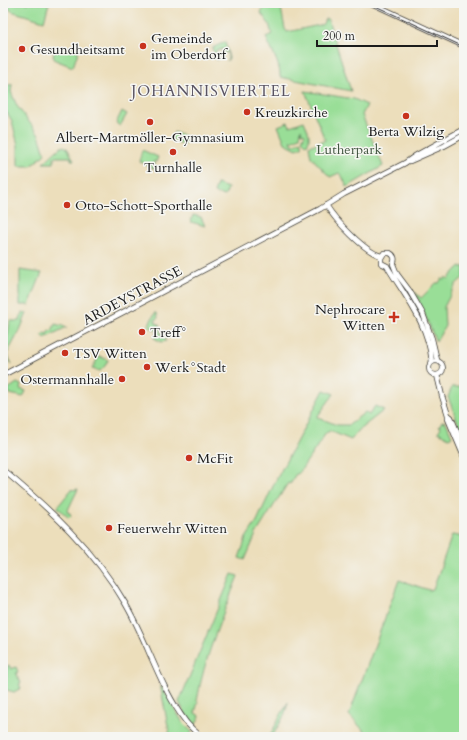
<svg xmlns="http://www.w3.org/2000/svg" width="467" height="740" font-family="Cardo,serif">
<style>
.green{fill:#99de97;stroke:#5a7d5a}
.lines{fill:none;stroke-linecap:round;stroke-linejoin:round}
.secondary-casing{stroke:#3b3934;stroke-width:6}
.secondary{stroke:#fff;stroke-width:4.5}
.tram{stroke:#1c1c1c;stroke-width:1}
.poi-dot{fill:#c8321e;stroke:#f6f6f2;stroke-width:1.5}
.labels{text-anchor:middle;stroke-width:3;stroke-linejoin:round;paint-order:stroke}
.poi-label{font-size:14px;fill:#1c1c1c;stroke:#f6f6f2;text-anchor:start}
.park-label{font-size:14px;fill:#425641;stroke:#f6f6f2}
.street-label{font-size:14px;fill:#1c1c1c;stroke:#f6f6f2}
.neighbourhood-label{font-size:15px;letter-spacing:1px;fill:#595362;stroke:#f6f6f2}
</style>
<rect width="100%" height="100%" fill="#f6f6f2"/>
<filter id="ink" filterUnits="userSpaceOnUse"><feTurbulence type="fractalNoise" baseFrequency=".025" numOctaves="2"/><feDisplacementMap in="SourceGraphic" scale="8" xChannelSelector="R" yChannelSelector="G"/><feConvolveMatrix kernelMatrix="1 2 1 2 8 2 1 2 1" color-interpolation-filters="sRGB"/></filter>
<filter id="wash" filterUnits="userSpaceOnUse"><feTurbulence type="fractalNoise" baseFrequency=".012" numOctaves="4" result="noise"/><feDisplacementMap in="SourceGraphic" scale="16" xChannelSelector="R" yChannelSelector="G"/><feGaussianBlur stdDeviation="0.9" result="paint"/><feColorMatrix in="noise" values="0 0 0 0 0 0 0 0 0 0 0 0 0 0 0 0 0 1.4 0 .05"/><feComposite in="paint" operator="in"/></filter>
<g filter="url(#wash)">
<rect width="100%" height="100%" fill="#ecdebb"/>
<!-- green -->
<path class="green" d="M9,3h40l-5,18 -33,-10 1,-1 -4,-1z
M266,3h14l5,26 2,3 33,-7 3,-1 2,-5h3l23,72 -71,-14c1,-13 -10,-28 -14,-40l6,-3 -3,-10 -8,-11z
M225,42l4,16 -2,3 1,-4 -1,-5 -3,1 -1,-4 -7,2 2,9h-1l-5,-12z
M65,47h5l8,3v2l-5,15 -18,-7 -2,-4 2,-6z
M12,84l-1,8 6,14 22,29 6,19 -14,12h-13v-21l-6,-24 -6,-10 -3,-10v-14z
M305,91l49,8 13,6 -5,10 21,51 -36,21 -5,-11 -3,-3 -9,4 -19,-20 -2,-11 16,-6z
M122,111l5,3 -7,12 -4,-3z
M304,121c3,8 8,15 3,24l-5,-5 3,-6 -3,-1 -1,-4 -1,8 -9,4 2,4 8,-4 2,5 -6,3 -12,-6 -7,-17 10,-4 2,4z
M174,132l13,5 -3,8 -13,-6z
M64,146l3,2 7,12h-3v-3h-17v6h-11c7,-5 13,-14 21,-17z
M142,150l16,7 -2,5 -2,-1 -1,2 2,1 -1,5 -15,-8z
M217,184l11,4 -3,8 -11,-3z
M193,215l8,2 4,9 -14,-4z
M464,266v11l-8,7 -12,23 1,19 -9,16 -21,-50 6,6 15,-15h3l3,-5 2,2 2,-3 2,2 10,-11 4,-1z
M20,270l22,3 -13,32h-9z
M22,312l5,1 -7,17 -13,24 5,10h-1l-6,-11 5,-32h10z
M155,313h2l1,5 -3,2 2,4h2l3,14 3,-1 1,4 -4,1 -8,-4 4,-7 -10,-5z
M55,324l12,3 -22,11 -3,-3 2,-2 3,1 2,-4 3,1z
M99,356l9,4 -3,6 -5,5 -8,-2z
M17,383l4,2 -1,4 6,2 -3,6 -13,-3 -2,-5z
M452,387h12v52l-16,-42z
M324,390l10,4 -17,23 20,8h12l16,-13 4,3 6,-9 9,4 -25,20 -8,10 -21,-9 -4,2 -27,40 -4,2 -5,9 -2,-1 -32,51 -11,26 -6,-2 7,-20 11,-17 18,-39z
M442,421l4,1 6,14 -3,2 -11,-6 3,-5 -2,-1z
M78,489l-11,23 3,1 1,3 -2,2 -11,-10 1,-3 12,-15z
M452,535l12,2v200h-94l-21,-22 50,-135 30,10 4,-1z
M232,574l6,2c-16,41 -34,82 -41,125l1,1 -3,11 5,3 -5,10 -10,-13 -6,-11z
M9,665l2,4 5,-2 2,5 -2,1 5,10 -2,1 2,4 -7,4 -7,-2 -2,-3 2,-21z
M160,684l23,39 9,9 -3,5h-19z
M288,702c-2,13 -10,24 -16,35h-3z"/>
</g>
<g filter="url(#ink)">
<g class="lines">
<defs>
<path id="secondary" d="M371,3l93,43
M410,161l34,-15 20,-11
M326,205c10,16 38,46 55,51
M429 368a7 7 0 1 1 14 0a7 7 0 1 1-14 0Z
M432,362c-4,-39 -26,-64 -45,-96l-6,-3v-5l3,-5h6c4,2 6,6 3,11l4,10 12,16 14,24 9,25 5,21
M3,375l317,-166 24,-15 61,-31 10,-7 49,-27
M437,375l5,21 6,19v4l16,38
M448,415l3,2 13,31
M3,470c46,38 92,81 122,133 22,37 35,85 61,119 4,5 10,10 15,15"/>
</defs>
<!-- secondary casing -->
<use href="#secondary" class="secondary-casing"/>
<!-- secondary -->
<use href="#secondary" class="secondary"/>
<!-- tram -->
<path class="tram" d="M369,3l95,44"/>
</g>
</g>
<!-- markers -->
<g class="poi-dot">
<circle cx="143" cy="46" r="4"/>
<circle cx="22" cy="49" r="4"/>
<circle cx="247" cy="112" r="4"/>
<circle cx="406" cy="116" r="4"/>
<circle cx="150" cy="122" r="4"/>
<circle cx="173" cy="152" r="4"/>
<circle cx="67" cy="205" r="4"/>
<path d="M392 311h4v4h4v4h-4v4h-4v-4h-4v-4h4z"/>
<circle cx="142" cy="332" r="4"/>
<circle cx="65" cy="353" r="4"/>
<circle cx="147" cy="367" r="4"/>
<circle cx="122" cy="379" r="4"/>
<circle cx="189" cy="458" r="4"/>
<circle cx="109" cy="528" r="4"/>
</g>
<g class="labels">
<!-- poi labels -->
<g class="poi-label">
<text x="151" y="43">Gemeinde<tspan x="151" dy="16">im Oberdorf</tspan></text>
<text x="30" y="54">Gesundheitsamt</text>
<text x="255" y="117">Kreuzkirche</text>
<text x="406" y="136" text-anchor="middle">Berta Wilzig</text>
<text x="150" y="142" text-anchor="middle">Albert-Martmöller-Gymnasium</text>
<text x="173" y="172" text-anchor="middle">Turnhalle</text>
<text x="75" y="210">Otto-Schott-Sporthalle</text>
<text x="385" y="314" text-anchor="end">Nephrocare<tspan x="385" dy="16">Witten</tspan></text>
<text x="150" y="337">Treff°</text>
<text x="73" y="358">TSV Witten</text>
<text x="155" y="372">Werk°Stadt</text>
<text x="114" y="384" text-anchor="end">Ostermannhalle</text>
<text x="197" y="463">McFit</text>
<text x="117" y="533">Feuerwehr Witten</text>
</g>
<!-- park labels -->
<g class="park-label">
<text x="349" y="154">Lutherpark</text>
</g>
<!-- street labels -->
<g class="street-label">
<text transform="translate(132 295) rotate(-28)" y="5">ARDEYSTRASSE</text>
</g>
<!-- neighbourhood labels -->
<g class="neighbourhood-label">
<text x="211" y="96">JOHANNISVIERTEL</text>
</g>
</g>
<!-- margin -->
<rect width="467" height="740" fill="none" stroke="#f6f6f2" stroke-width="16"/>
<!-- scale -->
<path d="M317 40v6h120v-6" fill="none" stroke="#1c1c1c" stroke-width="2"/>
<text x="323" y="40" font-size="12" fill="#1c1c1c" stroke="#f6f6f2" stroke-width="3" paint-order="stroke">200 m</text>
</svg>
